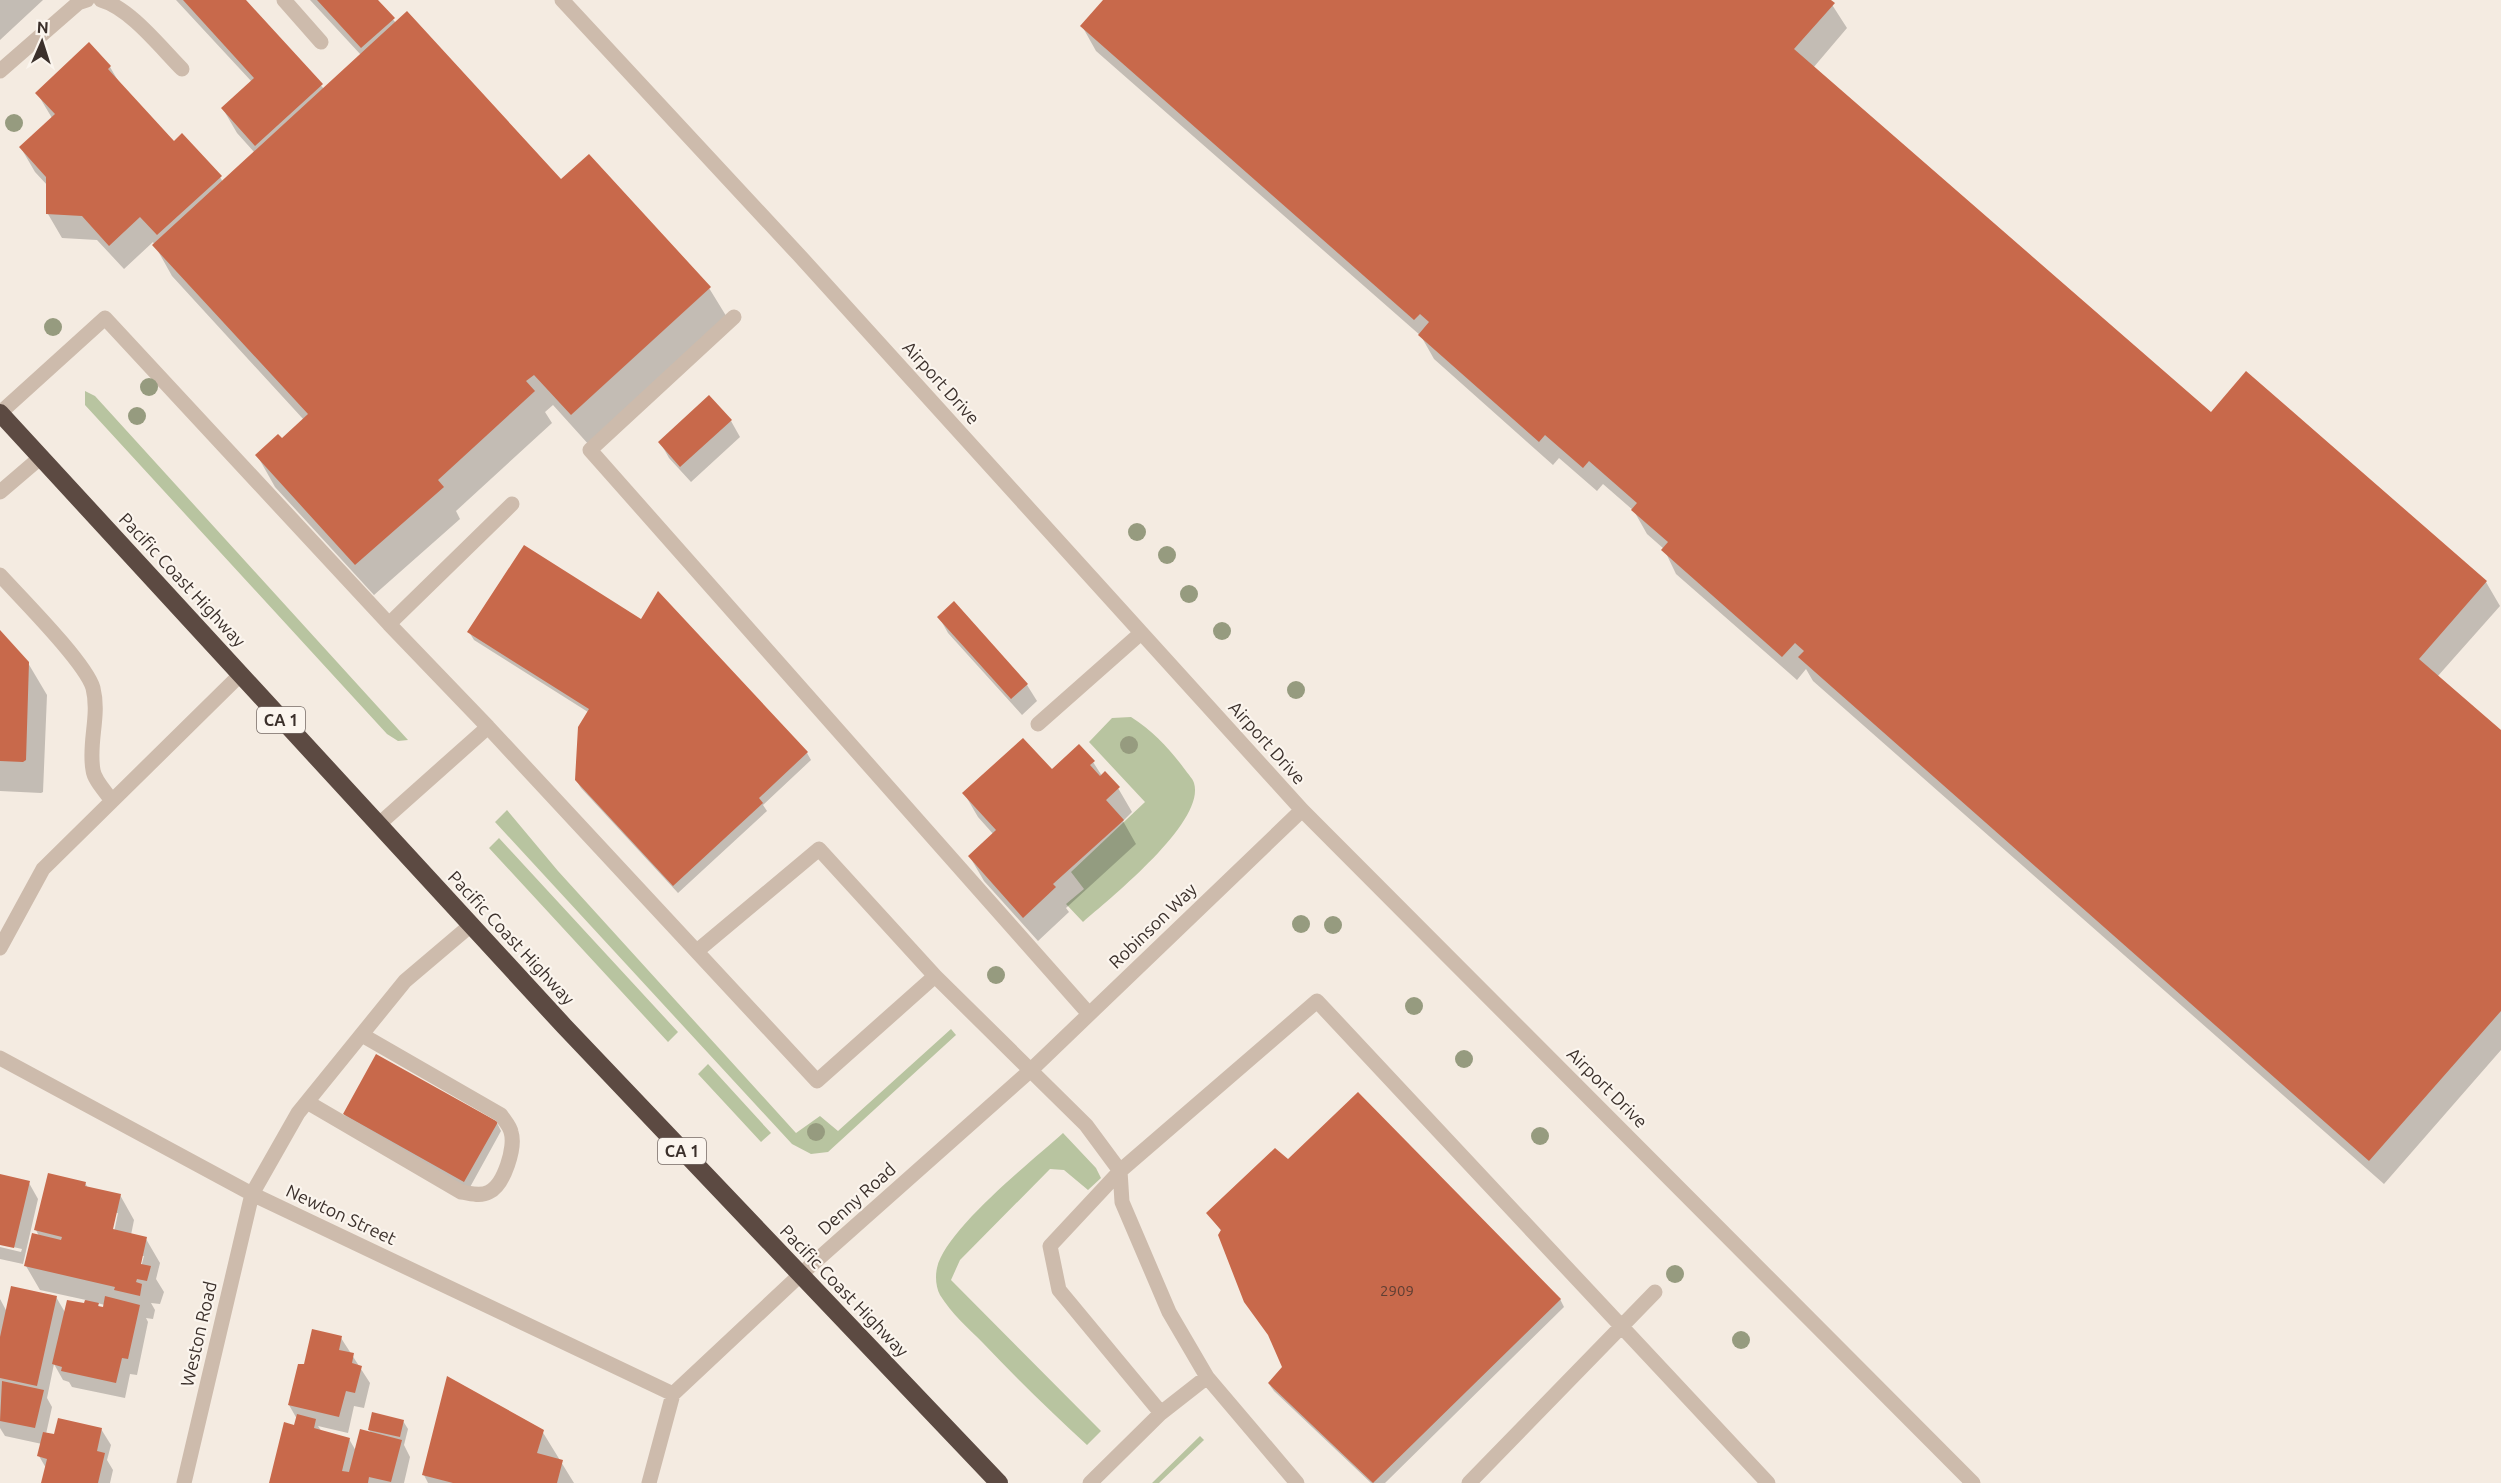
<svg xmlns="http://www.w3.org/2000/svg" width="2501" height="1483" font-family="Ubuntu,sans-serif">
<style>
.green{fill:#b8c4a0}
.shadow{fill:#0003;fill-rule:evenodd}
.building{fill:#c8694b}
.lines{fill:none;stroke-linecap:round;stroke-linejoin:round}
.minor{stroke:#cdbbac;stroke-width:15}
.highway{stroke:#5c4a42;stroke-width:18}
.tree{fill:#969b7f}
.labels{text-anchor:middle;stroke-width:4.5;stroke-linejoin:round;paint-order:stroke}
.number-label{font-size:15px;fill:#5e3e33}
.shield{fill:#fbf5ee;stroke:#756b66;stroke-width:1.5}
.shield-label{font-size:16px;font-weight:bold;fill:#3b302b}
.street-label{font-size:18px;fill:#3b302b;stroke:#fbf5ee}
</style>
<rect width="100%" height="100%" fill="#f4ebe1"/>
<!-- green -->
<path class="green" d="M85,391l10,5 313,344 -10,1 -11,-7 -302,-329z
M1131,717c23,15 39,32 55,54 2,3 7,8 8,12 12,39 -84,115 -111,139l-17,-18 18,-15 -13,-17 74,-70 -56,-60 23,-24z
M507,810l51,61 238,262 24,-17 18,15 113,-102 5,6 -128,117 -17,2 -19,-10 -297,-322z
M499,838l179,194 -10,10 -179,-194z
M708,1064l63,69 -10,9 -63,-68z
M1063,1133l33,35 5,10 -13,12 -24,-20 -14,-1 -90,91 -9,20 150,151 -14,14c-36,-33 -71,-67 -104,-102 -15,-15 -32,-30 -43,-48 -4,-8 -5,-18 -3,-27 8,-38 95,-107 126,-135z
M1200,1436l4,4 -45,43h-7z"/>
<!-- shadow -->
<path class="shadow" d="M0,0h43l-43,40z
M176,0h68l80,89 37,-34 -51,-55h66l20,23 165,158 148,107 19,31 -138,127 -37,-41 -8,7 7,11 -96,88 4,8 -86,76 -99,-108 -18,-32 24,-15 23,-20 -132,-144 -19,-34 -29,27 -27,-29 -35,-2 -14,-24v-28l-13,-14 -14,-24 31,-30 -15,-25 52,-49 21,23 10,17 54,59 46,34 3,5 32,-29 -18,-20 -14,-24 29,-27z
M1105,0h724l18,28 -34,40 398,346 275,168 14,24 -63,71 64,55v318l-117,134 -571,-503 -7,-12 -9,11 -121,-106 -12,-25 -17,-15 -13,-23 -31,-27 -6,7 -38,-33 -6,7 -119,-106 -13,-23 -325,-285 -14,-25z
M731,421l9,16 -49,45 -22,-24 -9,-16z
M954,604l73,81 10,16 -15,14 -74,-82 -9,-16z
M641,621l166,132 4,7 -48,45 4,6 -89,82 -97,-105 -5,-8 12,-68 -114,-72 -5,-8z
M0,632l28,31 19,32 -4,97 -2,1 -41,-2z
M1093,762l9,14 16,12 14,24 -9,9 13,23 -70,64 3,4 -31,29 -54,-60 -14,-24 24,-22 -16,-18 -14,-24z
M344,1114l153,9 4,8 -32,58 -120,-67z
M0,1176l29,7 9,16 -15,65 -23,-5v-12l21,5 1,-3 -22,-5z
M85,1183l3,5 32,7 14,25 -3,15 15,4 14,24 -4,16 8,13 -4,12 -9,-1 4,7 -2,9 -7,-1 2,4 -11,53 -7,-1 -5,24 -53,-11 -3,-5 -6,-2 -9,-16 -7,34 5,9 -6,27 9,2 46,-7 10,16 -4,15 6,10 -3,13h-67l3,-15 -7,-12 3,-12 -37,-8 -5,-8v-129l7,13 49,-15 10,17 19,-9 1,-5 -46,-10 -14,-24 13,-30 -3,-6zM115,1213h3l-5,24 -3,-1zM141,1256h3l-4,15zM97,1303l8,2 -1,4 -4,-1z
M1208,1213l352,86 4,8 -179,176h-14l-97,-92 -5,-7 15,-16 -62,-136z
M341,1338l29,45 -6,25 -10,-2 -6,27 -30,-7 4,6 27,7 7,12 16,-17 -3,-4 34,-9 5,8 -4,16 6,12 -6,26h-134l25,-57 2,-7 -8,-14 16,-39z
M542,1431l32,52h-146l-4,-8z"/>
<!-- building -->
<path class="building" d="M183,0h63l77,84 -68,62 -34,-38 33,-30z
M317,0h61l17,18 -34,30z
M1103,0h728l4,3 -41,46 417,363 35,-41 241,210 -68,78 82,71v281l-132,150 -571,-504 6,-6 -9,-8 -13,14 -121,-107 7,-8 -37,-32 6,-7 -48,-42 -6,7 -38,-33 -6,7 -121,-107 11,-13 -9,-8 -6,6 -334,-294z
M407,11l154,168 28,-25 122,133 -140,128 -37,-40 -8,6 9,10 -97,89 6,7 -89,78 -100,-110 23,-21 4,4 26,-24 -156,-169z
M89,42l22,24 -3,3 66,72 8,-8 40,43 -65,59 -17,-18 -31,29 -27,-30 -36,-2v-37l-27,-30 36,-33 -20,-21z
M709,395l23,25 -52,47 -22,-25z
M524,545l117,74 17,-28 150,161 -49,46 4,5 -90,83 -98,-106 3,-53 11,-18 -122,-77z
M954,601l74,83 -17,15 -74,-82z
M0,630l29,32 -3,98 -3,2 -23,-1z
M1023,738l29,31 27,-25 16,17 -5,4 10,11 5,-5 15,16 -14,13 18,20 -71,64 3,3 -33,31 -55,-62 28,-26 -34,-37z
M376,1054l122,68 -34,60 -121,-68z
M1358,1092l203,207 -188,184 -105,-100 14,-16 -14,-32 -24,-33 -26,-67 3,-5 -15,-17 69,-65 13,11z
M48,1173l38,9 -1,4 36,8 -8,35 34,8 -6,27 10,2 -4,15 -10,-2 -1,3 6,2 -2,12 -26,-6 1,-3 -91,-21 8,-33 29,7 1,-3 -28,-7z
M0,1174l30,7 -16,67 -14,-3z
M11,1286l46,10 -20,90 -37,-8v-41z
M105,1296l35,9 -12,54 -6,-1 -6,25 -55,-12 1,-4 -10,-3 15,-64 17,3 1,-3 14,3 -1,3 5,1z
M312,1329l30,7 -3,14 15,3 -2,10 10,3 -7,27 -9,-2 -7,26 -51,-12 10,-41h6z
M447,1376l97,54 -7,23 26,7 -6,23h-104l-31,-8z
M2,1381l42,9 -9,38 -35,-7z
M372,1412l32,8 -4,17 -32,-7z
M297,1414l19,5 -2,9 36,10 -8,33 7,1 11,-43 42,11 -11,42 -22,-5 -1,6h-99l15,-61 10,3z
M58,1418l44,10 -5,23 8,2 -7,30h-57l6,-24 -10,-3 6,-24 11,2z"/>
<g class="lines">
<!-- minor -->
<path class="minor" d="M101,0c29,8 60,48 81,69
M284,0l37,42
M562,0l236,254 504,556 671,673
M0,71l78,-68 9,-3
M734,317l-144,133 499,564
M0,413l105,-95 284,306
M0,492l41,-35
M0,575c20,22 86,88 93,113 7,28 -5,55 0,82 1,10 13,22 19,31
M1038,724l103,-91
M488,727l-99,-103 123,-120
M378,825l110,-98 329,354 118,-105
M0,948l43,-79 197,-194
M697,951l122,-102 116,127 151,149 34,46 2,31 47,110 38,65 90,106
M0,1058l252,136 421,200
M307,1102l154,90c9,1 19,5 28,0 15,-7 27,-45 22,-60 -1,-6 -7,-12 -10,-17l-139,-80
M1161,1413l46,-36
M184,1483l68,-289 46,-81 107,-132 66,-56
M649,1483l24,-89 127,-119 231,-205 271,-260
M1090,1483l71,-70 -102,-123 -9,-44 70,-75 197,-170 451,482
M1469,1483l186,-191"/>
<!-- highway -->
<path class="highway" d="M0,413l564,613 435,457"/>
</g>
<!-- trees -->
<g class="tree">
<circle cx="14" cy="123" r="9"/>
<circle cx="53" cy="327" r="9"/>
<circle cx="149" cy="387" r="9"/>
<circle cx="137" cy="416" r="9"/>
<circle cx="1137" cy="532" r="9"/>
<circle cx="1167" cy="555" r="9"/>
<circle cx="1189" cy="594" r="9"/>
<circle cx="1222" cy="631" r="9"/>
<circle cx="1296" cy="690" r="9"/>
<circle cx="1129" cy="745" r="9"/>
<circle cx="1301" cy="924" r="9"/>
<circle cx="1333" cy="925" r="9"/>
<circle cx="996" cy="975" r="9"/>
<circle cx="1414" cy="1006" r="9"/>
<circle cx="1464" cy="1059" r="9"/>
<circle cx="816" cy="1132" r="9"/>
<circle cx="1540" cy="1136" r="9"/>
<circle cx="1675" cy="1274" r="9"/>
<circle cx="1741" cy="1340" r="9"/>
</g>
<g class="labels">
<!-- number labels -->
<g class="number-label">
<text x="1397" y="1296">2909</text>
</g>
<!-- shield labels -->
<g class="shield">
<rect x="257" y="707" width="48" height="26" rx="4.5"/>
<rect x="658" y="1138" width="48" height="26" rx="4.5"/>
</g>
<g class="shield-label">
<text x="281" y="726">CA 1</text>
<text x="682" y="1157">CA 1</text>
</g>
<!-- street labels -->
<g class="street-label">
<text transform="translate(941 383) rotate(48)" y="6">Airport Drive</text>
<text transform="translate(182 580) rotate(47)" y="6">Pacific Coast Highway</text>
<text transform="translate(1267 743) rotate(48)" y="6">Airport Drive</text>
<text transform="translate(1153 926) rotate(-44)" y="6">Robinson Way</text>
<text transform="translate(511 938) rotate(47)" y="6">Pacific Coast Highway</text>
<text transform="translate(1607 1088) rotate(45)" y="6">Airport Drive</text>
<text transform="translate(857 1199) rotate(-42)" y="6">Denny Road</text>
<text transform="translate(341 1215) rotate(25)" y="6">Newton Street</text>
<text transform="translate(844 1291) rotate(46)" y="6">Pacific Coast Highway</text>
<text transform="translate(199 1334) rotate(-77)" y="6">Weston Road</text>
</g>
</g>
<!-- north arrow -->
<g transform="translate(42 42) rotate(3)" stroke="#fbf5ee" stroke-width="4.5" paint-order="stroke">
<path d="M0-4.5L10 22L0 15L-10 22Z" fill="#3b302b"/>
<text y="-9" font-size="16" font-weight="bold" text-anchor="middle" fill="#3b302b">N</text>
</g>
</svg>
